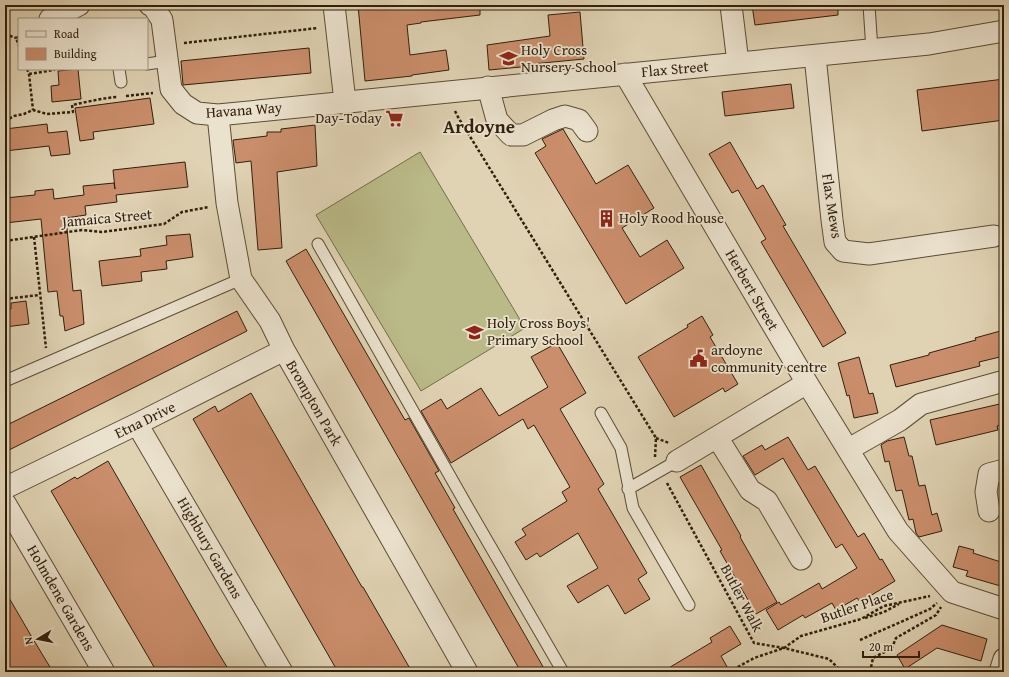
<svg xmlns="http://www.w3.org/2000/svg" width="1009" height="677" font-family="'Gentium Book Plus',serif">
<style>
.pitch{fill:#baba88;stroke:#756c4a}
.building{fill:#cb8e6c;stroke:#301f0c}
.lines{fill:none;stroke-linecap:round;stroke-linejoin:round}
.service-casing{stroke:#5c4c36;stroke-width:13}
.minor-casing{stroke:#5c4c36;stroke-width:23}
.path{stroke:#301f0c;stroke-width:2.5;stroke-dasharray:3 2;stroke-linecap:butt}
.service{stroke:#ebe2ce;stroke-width:11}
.minor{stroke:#ebe2ce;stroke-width:21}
.labels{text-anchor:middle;stroke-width:3.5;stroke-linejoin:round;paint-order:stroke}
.poi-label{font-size:15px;fill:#301f0c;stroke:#ebe2ce;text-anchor:start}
.street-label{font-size:15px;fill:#301f0c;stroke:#ebe2ce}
.district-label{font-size:19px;font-weight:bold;fill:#301f0c;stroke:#ebe2ce}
</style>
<rect width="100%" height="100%" fill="#e0d3b4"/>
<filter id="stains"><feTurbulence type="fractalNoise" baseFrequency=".005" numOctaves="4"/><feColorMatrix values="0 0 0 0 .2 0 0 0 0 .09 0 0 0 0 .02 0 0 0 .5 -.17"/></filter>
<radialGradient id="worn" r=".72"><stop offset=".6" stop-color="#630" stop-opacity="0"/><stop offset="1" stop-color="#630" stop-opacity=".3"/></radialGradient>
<!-- pitch -->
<path class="pitch" d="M420,152l105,176 -104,63 -105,-176z"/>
<!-- building -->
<path class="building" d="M358,5h122v10l-59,7v1l-14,2 3,30 36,-5 3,20 -37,5v1l-47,5z
M752,5h86v10l-83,10z
M580,12l4,47 -52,5v2l-43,4 -2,-25 63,-9 -2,-21z
M309,48l2,25 -128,12 -2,-24z
M78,69l3,30 -29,3 -1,-16 8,-1 -1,-14z
M1004,79v41l-82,11 -5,-41z
M791,84l3,24 -69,8 -3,-24z
M150,98l4,26 -61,8 1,7 -14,2 -5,-33z
M47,124l1,9 19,-2 3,23 -19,2 -2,-10 -44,5v-22z
M315,125l2,41 -40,6 5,76 -24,2 -7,-89 -15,2 -3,-23 34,-4v-4h14v-3z
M563,129l33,55 32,-19 26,43 -32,20 18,29 27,-17 17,28 -58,36 -91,-151 11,-7 -4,-7z
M730,142l27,47 6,-4 23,40 -3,1 63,107 -23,14 -62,-105 5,-3 -28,-49 -6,3 -23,-39z
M185,162l3,25 -72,8 1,7 -32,4 1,9 -20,3 7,73 8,-1 3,34 -19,7 -2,-15h-3l-3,-25 -9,1 -7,-73 -36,4v-25l30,-3v-4l18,-2 1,10 30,-4 -1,-9 31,-3 1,6 -2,-19z
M190,234l3,23 -27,4 1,8 -26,3 1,9 -40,5 -3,-25 42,-5 -1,-7 27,-4 -1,-9z
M306,249l99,171 4,-2 30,53 -4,2 20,35 -2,1 93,163h-25l-235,-411z
M26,301l3,23 -24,3v-17l6,-1v-6z
M237,311l10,20 -242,121v-26z
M702,316l11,19 -3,2 28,47 -13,8 -2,-4 -49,29 -36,-60 50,-30 -1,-2z
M1004,330v26l-25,6 1,4 -84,21 -6,-22 39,-10v-2l47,-13 -1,-2z
M557,343l29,50 -26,16 44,75 -6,5 49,84 -9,6 12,20 -25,15 -17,-29 -30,18 -11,-17 31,-18 -20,-35 -38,24 -3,-4 -11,7 -11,-18 11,-7 -4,-6 45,-28 -5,-9 8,-5 -36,-62 -6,4 -5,-10 -72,44 -30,-52 20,-12 6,10 34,-21 18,28 49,-29 -17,-30z
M859,357l10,37 4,-1 5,20 -24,5 -5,-23 -2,1 -9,-33z
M251,393l111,194h1l49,85h-74l-19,-33 -126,-220 22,-13 3,6z
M1004,403v21l-7,2 1,4 -62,15 -6,-25z
M788,437l20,33 7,-4 43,71 6,-4 16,27 2,-1 13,22 -35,21 -3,-4 -21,12 -4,-7 -27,15 -2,-3 -25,15 -12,-20 13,-8 2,3 38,-22 3,6 35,-21 -15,-24 -6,4 -53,-90 -28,17 -12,-19 19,-11 3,5z
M904,437l5,19h3l7,30 6,-1 7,30 5,-2 5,18 -23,6 -3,-4 -3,-14 -4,1 -7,-30 -6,1 -7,-30 -4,1 -4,-17 6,-4z
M108,461l108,188 14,23h-73l-106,-181 24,-14 2,2z
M701,465l40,71 -1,1 37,65 -21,12 -36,-63 2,-1 -42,-73z
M959,546l15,4 -1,3 31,10v24l-38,-11 2,-5 -15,-4z
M5,591l28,48 20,33h-48z
M942,625l45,14 -6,22 -44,-13 -32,21 -8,-14z
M730,626l11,18 -20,12 9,16h-68l50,-30 -2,-4z"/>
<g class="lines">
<defs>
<path id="service" d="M869,5l3,45
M147,64l20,-3
M119,69l2,13
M318,244l149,262 96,166
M5,381l236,-102
M601,413l20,35 12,60 56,97
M628,489l49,-28"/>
<path id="minor" d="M150,5l3,1 9,14 9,69 12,15 14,9 21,2 711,-71 75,-13
M334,5l11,97
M731,5l7,58
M50,19l29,-14
M815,56l17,164 3,22 8,9 26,3 125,-18
M625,74l182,309 91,148 54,61 52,17
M488,87l9,33 14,15h12l30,-15 12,-4 14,4 8,11
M218,115l9,88 14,76 29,42 14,29 183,322
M137,424l145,248
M717,437l33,53 17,11 34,58
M849,449l51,-29 21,-16 83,-23
M677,461l130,-78
M5,488l132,-64 147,-74
M5,503l99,169
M989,511l-3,-19 3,-18 15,-4
M1000,672l4,-13"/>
</defs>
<!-- service casing -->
<use href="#service" class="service-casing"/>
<!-- minor casing -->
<use href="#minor" class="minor-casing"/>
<!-- path -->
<path class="path" d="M5,34l11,4
M19,37l-3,1 3,8
M184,43l134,-15
M27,69l2,5 4,36
M29,74l25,-4v-1
M126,96l27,-3
M455,111l3,6 198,321 -1,19
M5,121l9,-5 10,-2 9,-4 14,4 26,-2 -1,-7c15,-3 30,-7 45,-8
M34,237l12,111
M5,241l77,-11 20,2 62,-8 18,-12 27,-5
M5,299l34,-4
M656,438l13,5
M667,483l87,160 30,5 45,11 13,13
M865,618l19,-6 15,-8
M860,640l70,-31 7,-6
M729,672l25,-14 30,-10 17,-12 60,-17 23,-13 46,-10
M870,672l3,-14 19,-10 4,-10 40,-23 5,-8"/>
<!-- service -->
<use href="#service" class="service"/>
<!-- minor -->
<use href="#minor" class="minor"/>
</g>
<!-- icons -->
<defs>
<symbol id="school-bare" viewBox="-9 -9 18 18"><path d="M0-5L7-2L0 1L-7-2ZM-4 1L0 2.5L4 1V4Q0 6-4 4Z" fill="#8f2418" stroke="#ebe2ce" stroke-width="2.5" paint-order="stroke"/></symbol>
<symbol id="supermarket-bare" viewBox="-9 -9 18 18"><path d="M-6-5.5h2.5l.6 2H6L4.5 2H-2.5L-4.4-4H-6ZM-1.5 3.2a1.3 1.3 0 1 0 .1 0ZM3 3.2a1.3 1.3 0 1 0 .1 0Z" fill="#8f2418" stroke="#ebe2ce" stroke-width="2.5" paint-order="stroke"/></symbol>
<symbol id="building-bare" viewBox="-9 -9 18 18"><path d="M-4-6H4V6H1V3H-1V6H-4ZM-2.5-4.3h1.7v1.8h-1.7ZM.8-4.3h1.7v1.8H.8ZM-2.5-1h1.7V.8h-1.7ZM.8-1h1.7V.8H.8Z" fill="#8f2418" stroke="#ebe2ce" stroke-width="2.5" paint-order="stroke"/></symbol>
<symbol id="civic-bare" viewBox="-9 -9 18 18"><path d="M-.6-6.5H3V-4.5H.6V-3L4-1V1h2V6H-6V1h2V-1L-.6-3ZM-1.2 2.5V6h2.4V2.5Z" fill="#8f2418" stroke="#ebe2ce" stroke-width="2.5" paint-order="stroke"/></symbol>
</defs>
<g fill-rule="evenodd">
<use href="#school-bare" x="496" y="46" width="25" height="25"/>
<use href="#supermarket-bare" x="382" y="106" width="25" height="25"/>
<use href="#building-bare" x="594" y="206" width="25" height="25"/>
<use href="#school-bare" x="462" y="320" width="25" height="25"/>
<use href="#civic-bare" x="686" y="346" width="25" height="25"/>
</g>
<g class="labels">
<!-- poi labels -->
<g class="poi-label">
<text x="521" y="55">Holy Cross<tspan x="521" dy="17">Nursery School</tspan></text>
<text x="382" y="123" text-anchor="end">Day-Today</text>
<text x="619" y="223">Holy Rood house</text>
<text x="487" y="328">Holy Cross Boys'<tspan x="487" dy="17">Primary School</tspan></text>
<text x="711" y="355">ardoyne<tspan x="711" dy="17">community centre</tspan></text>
</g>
<!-- street labels -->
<g class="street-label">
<text transform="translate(675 69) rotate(-5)" y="5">Flax Street</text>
<text transform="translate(244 110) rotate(-4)" y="5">Havana Way</text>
<text transform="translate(832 206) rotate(81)" y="5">Flax Mews</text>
<text transform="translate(107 218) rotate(-5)" y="5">Jamaica Street</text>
<text transform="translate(752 290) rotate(60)" y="5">Herbert Street</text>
<text transform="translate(314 403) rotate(60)" y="5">Brompton Park</text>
<text transform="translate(145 420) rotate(-26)" y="5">Etna Drive</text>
<text transform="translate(210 548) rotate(60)" y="5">Highbury Gardens</text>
<text transform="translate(61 598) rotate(60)" y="5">Holmdene Gardens</text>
<text transform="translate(742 598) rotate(62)" y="5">Butler Walk</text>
<text transform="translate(857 606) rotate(-19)" y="5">Butler Place</text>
</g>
<!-- district labels -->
<g class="district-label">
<text x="479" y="133">Ardoyne</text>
</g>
</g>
<!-- margin -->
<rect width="1009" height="677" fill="none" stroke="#e0d3b4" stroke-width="20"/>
<rect x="6" y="6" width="997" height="665" fill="none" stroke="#301f0c" stroke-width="2"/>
<rect x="10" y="10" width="989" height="657" fill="none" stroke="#301f0c"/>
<!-- legend -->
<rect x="18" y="18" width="130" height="52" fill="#ebe2ce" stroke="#a09480"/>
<rect x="26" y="31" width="20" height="6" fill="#ebe2ce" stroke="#a09480"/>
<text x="54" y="38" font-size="12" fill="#301f0c">Road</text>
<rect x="26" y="48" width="20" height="12" fill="#cb8e6c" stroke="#a09480"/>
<text x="54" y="58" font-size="12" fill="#301f0c">Building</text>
<!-- north arrow -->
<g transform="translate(38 639) rotate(260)" stroke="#ebe2ce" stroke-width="3" paint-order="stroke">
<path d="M0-3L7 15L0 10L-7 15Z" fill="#301f0c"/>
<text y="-6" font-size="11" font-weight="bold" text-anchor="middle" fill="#301f0c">N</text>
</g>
<!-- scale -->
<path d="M863 651v6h56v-6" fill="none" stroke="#301f0c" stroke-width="2"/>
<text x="869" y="651" font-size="12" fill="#301f0c" stroke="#ebe2ce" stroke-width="3" paint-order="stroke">20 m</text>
<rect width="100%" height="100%" filter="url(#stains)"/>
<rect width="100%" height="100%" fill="url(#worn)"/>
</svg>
